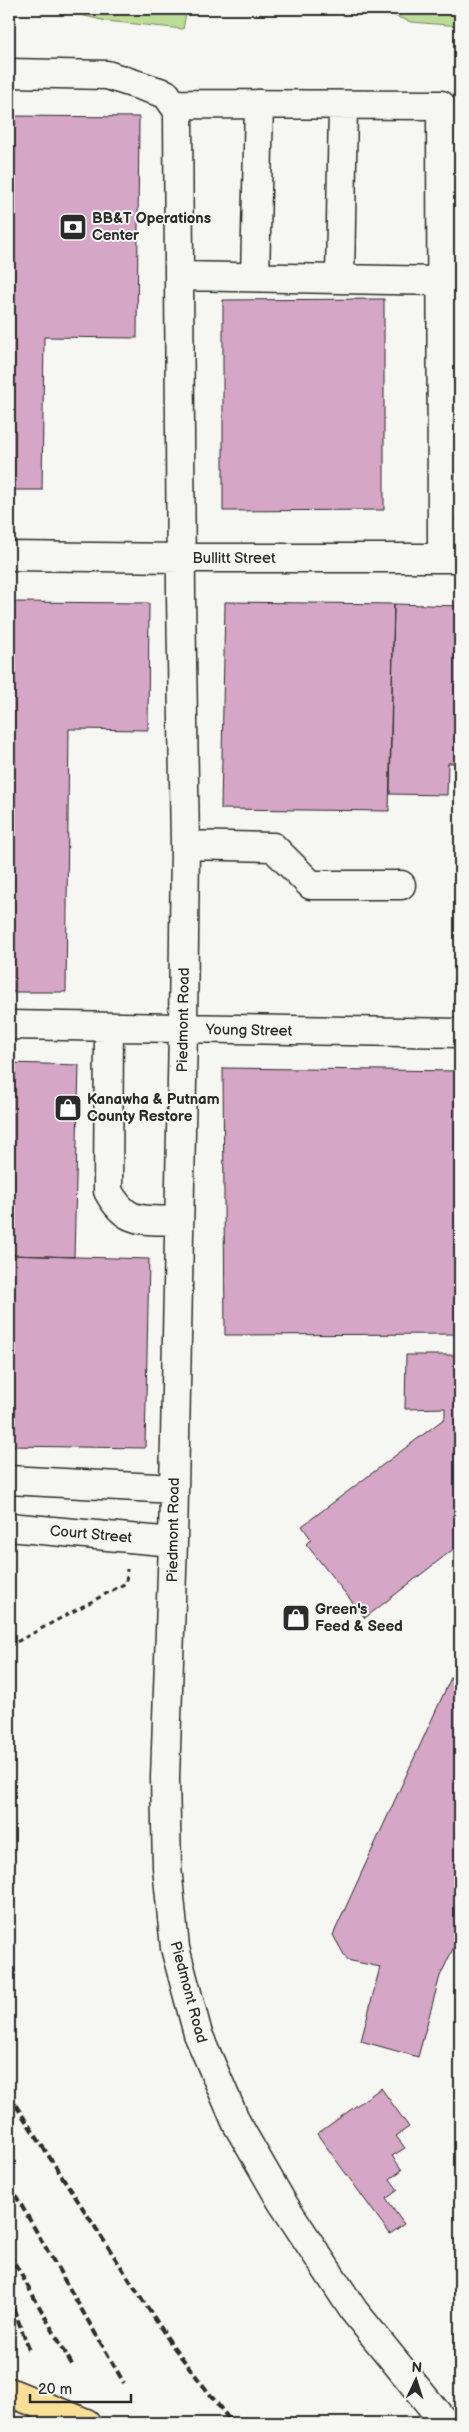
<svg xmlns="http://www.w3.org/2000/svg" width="469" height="2432" font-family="'Balsamiq Sans',sans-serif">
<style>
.green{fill:#bcdd97;stroke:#748461}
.building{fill:#d5a6c6;stroke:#2b2b2b}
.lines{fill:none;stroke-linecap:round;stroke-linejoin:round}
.minor-casing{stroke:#2b2b2b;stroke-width:31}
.highway-casing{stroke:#2b2b2b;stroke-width:31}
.path{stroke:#2b2b2b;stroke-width:3;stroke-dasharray:5 4;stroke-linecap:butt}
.minor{stroke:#f6f6f2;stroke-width:28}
.highway{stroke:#fadf96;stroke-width:28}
.rail{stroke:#2b2b2b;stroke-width:4;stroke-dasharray:8 4;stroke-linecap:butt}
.labels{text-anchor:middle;stroke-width:4;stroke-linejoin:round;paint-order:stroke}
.poi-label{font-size:15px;font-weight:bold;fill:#2b2b2b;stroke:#f6f6f2;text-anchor:start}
.street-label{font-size:15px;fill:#2b2b2b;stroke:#f6f6f2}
</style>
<rect width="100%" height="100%" fill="#f6f6f2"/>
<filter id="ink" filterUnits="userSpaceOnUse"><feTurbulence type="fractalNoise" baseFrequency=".02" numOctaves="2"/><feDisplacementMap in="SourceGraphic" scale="10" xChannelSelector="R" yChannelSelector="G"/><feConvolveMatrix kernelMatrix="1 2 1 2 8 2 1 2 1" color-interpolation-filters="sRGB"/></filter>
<g filter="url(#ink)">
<!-- green -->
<path class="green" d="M55,9h132l-4,20 -77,-8z
M375,9h85v17l-49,-4z"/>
<!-- building -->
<path class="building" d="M9,116l130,1 -2,221 -93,-1 -2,153h-33z
M384,299v211l-161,1v-211z
M9,602l140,1 -1,127 -79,-1 -3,263h-57z
M225,602l169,2 -5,207 -168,-2z
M394,604l66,2v157h-12l-1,32 -57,-1z
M9,1063l70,2 -5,192 -65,-2z
M223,1068l237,3v263l-235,1z
M9,1255l140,4 -4,189 -136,-2z
M406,1355h54v189l-95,74 -59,-74 5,-5 -9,-13 143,-108v-10l-40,1z
M460,1658v276l-20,42 -22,81 -57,-16 19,-74 -33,-7 -14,-25z
M381,2088l28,39 -13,9 9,12 -13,8 10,14 -12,9 8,11 -12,9 18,25 -14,10 -73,-100z"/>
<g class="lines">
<defs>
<path id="minor" d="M9,73l98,2 59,19 12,17 3,485 4,249 -2,184 -10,513 -8,236 2,89 8,81 23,86 39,90 45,78 72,109 91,112
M174,104l267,1 1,453
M179,276l262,5
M255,277l4,-173
M340,279l3,-174
M9,556l172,2h278
M185,845l88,2 38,38h90
M9,1025l451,8
M109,1027l-1,164c19,35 35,28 71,30
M9,1480l165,9
M9,1527l164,15"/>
<path id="highway" d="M9,2392l77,31"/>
</defs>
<!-- minor casing -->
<use href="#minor" class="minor-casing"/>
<!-- highway casing -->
<use href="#highway" class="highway-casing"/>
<!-- path -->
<path class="path" d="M9,1646l117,-63 1,-14"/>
<!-- minor -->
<use href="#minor" class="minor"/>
<!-- highway -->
<use href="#highway" class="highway"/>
<!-- rail -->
<path class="rail" d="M9,2095l163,250 60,78
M9,2184l115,199
M9,2253l65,115
M9,2297l20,52"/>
</g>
</g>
<!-- icons -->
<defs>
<symbol id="bank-square" viewBox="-11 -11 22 22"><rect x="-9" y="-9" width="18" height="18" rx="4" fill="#2b2b2b" stroke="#f6f6f2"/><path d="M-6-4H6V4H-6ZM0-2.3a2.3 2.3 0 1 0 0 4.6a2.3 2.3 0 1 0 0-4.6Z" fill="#fff"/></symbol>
<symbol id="shop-square" viewBox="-11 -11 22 22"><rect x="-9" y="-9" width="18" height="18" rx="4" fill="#2b2b2b" stroke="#f6f6f2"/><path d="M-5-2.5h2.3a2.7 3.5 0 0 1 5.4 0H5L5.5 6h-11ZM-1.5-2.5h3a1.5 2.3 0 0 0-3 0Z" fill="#fff"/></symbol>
</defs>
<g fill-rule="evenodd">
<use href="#bank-square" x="57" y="211" width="32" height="32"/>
<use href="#shop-square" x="52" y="1092" width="32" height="32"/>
<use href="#shop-square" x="280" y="1602" width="32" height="32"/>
</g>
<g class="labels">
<!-- poi labels -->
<g class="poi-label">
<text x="92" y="223">BB&amp;T Operations<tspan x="92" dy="17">Center</tspan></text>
<text x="87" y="1104">Kanawha &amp; Putnam<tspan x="87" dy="17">County Restore</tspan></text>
<text x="315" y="1614">Green's<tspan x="315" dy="17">Feed &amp; Seed</tspan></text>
</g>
<!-- street labels -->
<g class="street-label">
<text x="234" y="563">Bullitt Street</text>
<text transform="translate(183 1020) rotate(-89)" y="5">Piedmont Road</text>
<text transform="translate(249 1030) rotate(1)" y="5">Young Street</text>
<text transform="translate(173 1530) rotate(-89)" y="5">Piedmont Road</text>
<text transform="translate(91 1534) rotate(5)" y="5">Court Street</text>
<text transform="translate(189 1992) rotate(75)" y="5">Piedmont Road</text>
</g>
</g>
<!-- margin -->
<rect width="469" height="2432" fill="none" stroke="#f6f6f2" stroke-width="30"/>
<rect x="15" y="15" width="439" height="2402" fill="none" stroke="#2b2b2b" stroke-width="2" filter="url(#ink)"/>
<!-- north arrow -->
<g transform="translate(416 2380) rotate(4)" stroke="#f6f6f2" stroke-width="4" paint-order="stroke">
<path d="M0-4L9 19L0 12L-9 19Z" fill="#2b2b2b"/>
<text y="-8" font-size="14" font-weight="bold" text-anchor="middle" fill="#2b2b2b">N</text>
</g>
<!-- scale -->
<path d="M30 2394v8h101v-8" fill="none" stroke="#2b2b2b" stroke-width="2.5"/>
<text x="38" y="2394" font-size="15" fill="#2b2b2b" stroke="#f6f6f2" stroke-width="4" paint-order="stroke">20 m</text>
</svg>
